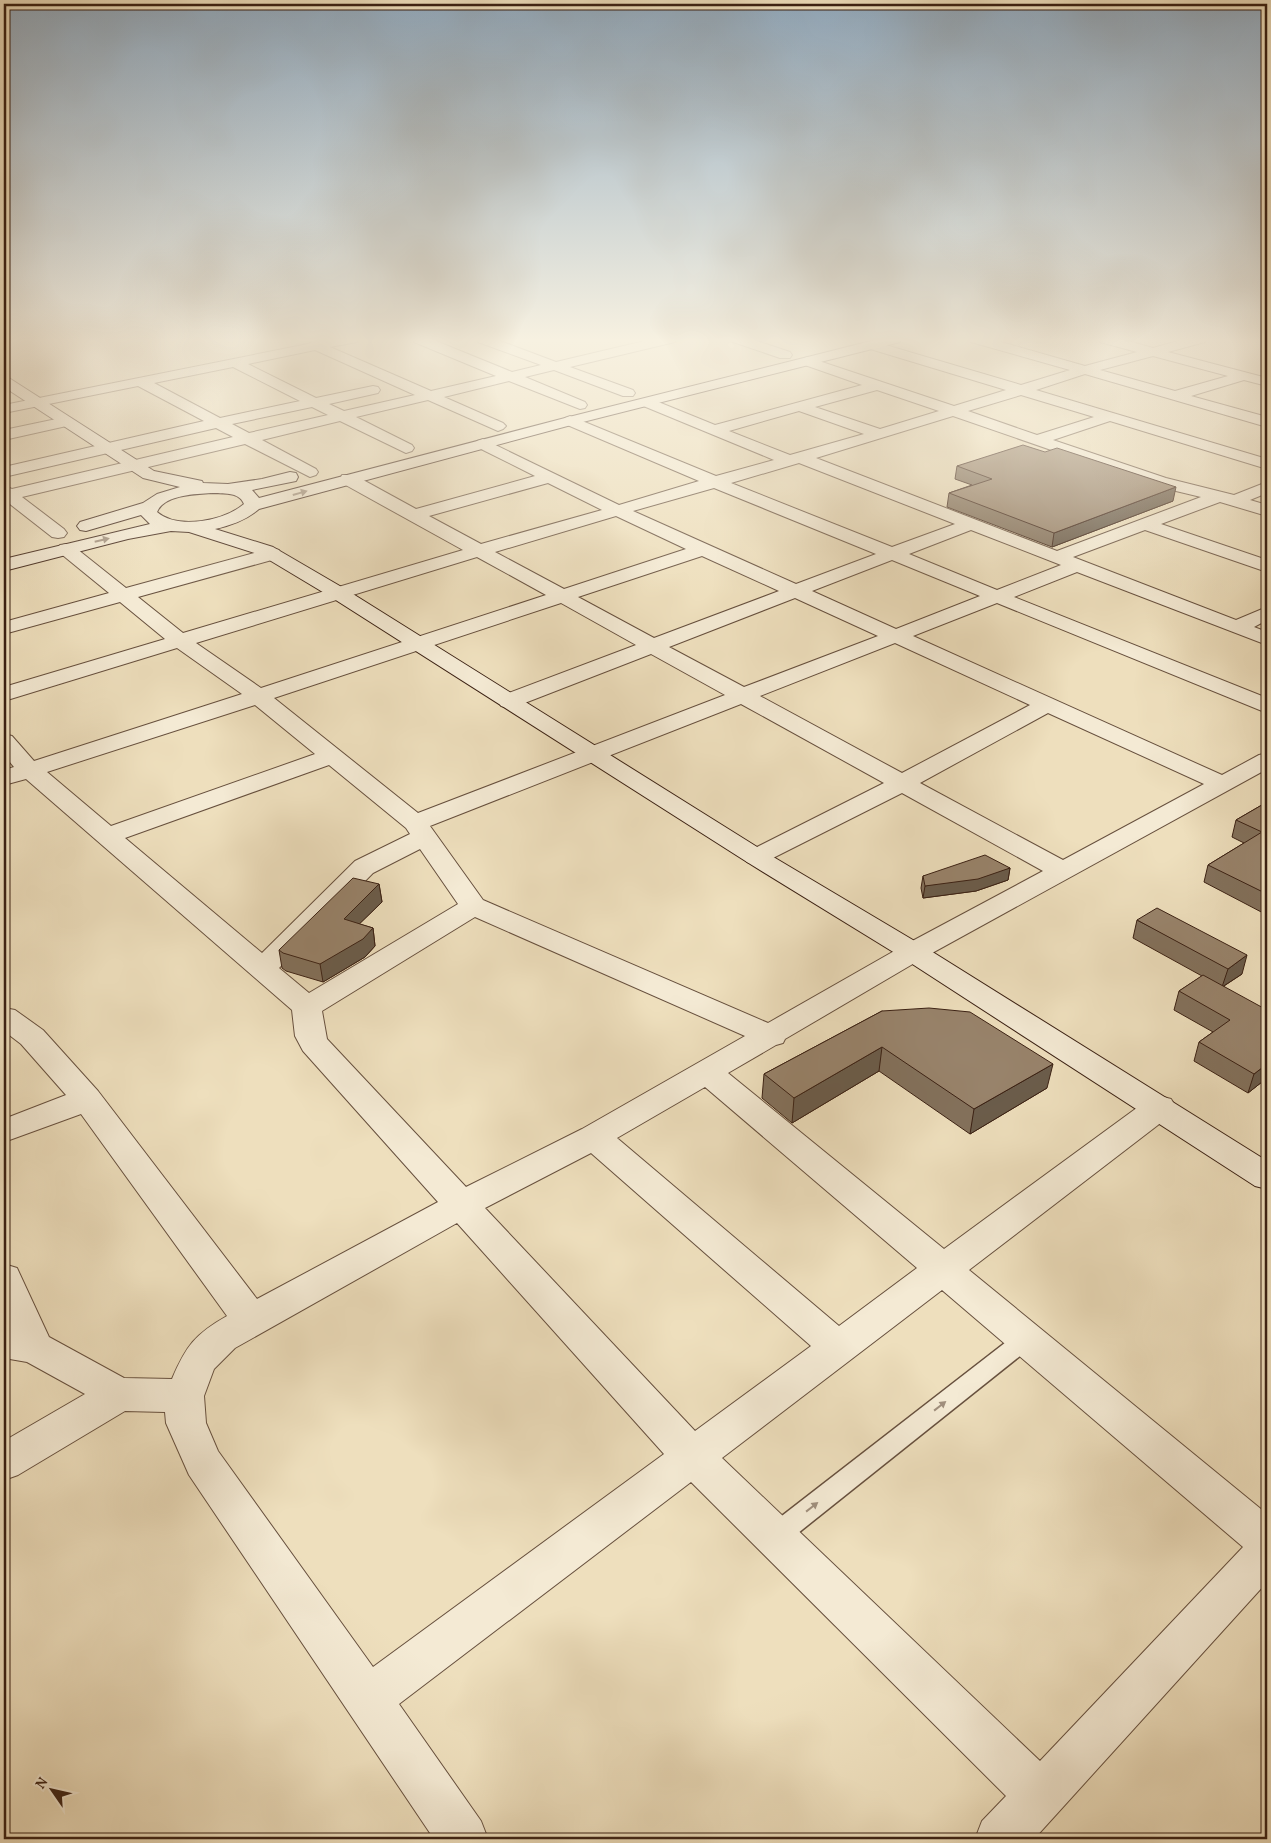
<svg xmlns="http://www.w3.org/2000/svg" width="1271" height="1843" font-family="Vollkorn,serif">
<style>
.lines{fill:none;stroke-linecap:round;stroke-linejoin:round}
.lane-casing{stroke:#67503e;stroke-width:3}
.street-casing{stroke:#67503e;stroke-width:2}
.secondary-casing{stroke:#3a2013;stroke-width:2}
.lane{fill:#f4ead4;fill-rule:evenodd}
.street{fill:#f4ead4;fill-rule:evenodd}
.secondary{fill:#f4ead4;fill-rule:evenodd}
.wall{fill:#83715c;stroke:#3a2013}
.shaded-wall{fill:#6a5c4b;stroke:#3a2013}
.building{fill:#98836b;stroke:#3a2013}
.oneway{fill:#a08f7d}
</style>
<rect width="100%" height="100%" fill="#eedfbd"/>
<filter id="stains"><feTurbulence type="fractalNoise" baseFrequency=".004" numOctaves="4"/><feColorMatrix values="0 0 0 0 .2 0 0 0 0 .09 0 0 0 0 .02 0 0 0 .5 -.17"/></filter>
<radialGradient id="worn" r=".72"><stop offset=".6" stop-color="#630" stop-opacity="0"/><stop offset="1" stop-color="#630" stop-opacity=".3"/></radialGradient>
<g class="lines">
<defs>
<path id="lane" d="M1027,1329l8,3 3,6 -3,6 -252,201 -9,4 -9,-4 -4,-8 4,-8 254,-197z"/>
<path id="street" d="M332,339h26l-1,3 -27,5 101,44 65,-15 -82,-34 -1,-3h18l81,33 29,-7 -63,-23 -1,-3h18l61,23 97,-23h23l-1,3 -105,25 63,23 2,3 -2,3h-10l-69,-26 -29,7 60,25 2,3 -2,3 -5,1 -71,-28 -65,16 59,26 3,3 -3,3 -5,2 -70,-31 -72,17 56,28 2,3 -2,3 -6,2 -66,-32 -78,19 54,29 2,3 -2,3 -6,2 -65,-33 -223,53 42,32 3,4 -3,4 -6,1 -6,-1 -46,-36h-2v-15l8,3 221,-52 -17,-9 -212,49v-10l200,-46 -66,-35 -134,27v-8l304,-61 6,-3zM315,350l100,45 -71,16 -15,-7 49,-11 2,-3 -2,-3 -5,-1 -57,12 -68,-34zM233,367l67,34 -80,17 -66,-35zM312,407l16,8 -79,18 -17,-9z
M732,339h19l39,13 2,3 -2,3h-10l-47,-16z
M970,339h21l94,27 52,-14 -37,-10 -1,-3h22l32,9 32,-9h21l-1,3 -37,10 99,26v8l-23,-6 -53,16 76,21v10l-182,-53 -49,16 231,69v10l-157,-48 -57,19 113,38 68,17 33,-13v11l-17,7 17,5v11l-47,-14 -59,22 106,36v12l-122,-42 -72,27 163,63 31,-13v13l-13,7 13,5v13l-190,-73 -63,25 253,101v15l-270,-110 -84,33 309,139 37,-20 8,-2v16l-344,189 -138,81 -2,4 -7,2 -48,28 216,176 205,-150 11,-3 11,3 5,8 -5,8 -202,155 298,244v68l-233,257h-59l7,-18 24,-25 -315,-314 -292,222 82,117 7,18h-54l-245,-364 -23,-52 -1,-11 -40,-1 -107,64 -14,5v-39l81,-47 -58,-32 -23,-4v-30h3l-3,-8v-56l13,4 32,69 75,41 48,1c14,-33 23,-45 55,-63l-146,-202 -77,28v-23l62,-24 -45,-51 -17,-13v-23l11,2 28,20 55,61 159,208 181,-97 -135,-151 -8,-15 -3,-26 -266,-231 -22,6v-15l10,-3 -10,-12v-21l8,2 22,25 208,-67 -65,-46 -173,53v-14l161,-48 -45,-37 -116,32v-12l105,-29 -49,-40 -3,-4 3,-4 6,-1 6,1 54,43 139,-38 7,-2 7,2 2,4 -2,4 -141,39 45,36 280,-83 -121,-67 -2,-4 2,-4h12l62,34 119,-33 -58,-29 -2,-3 2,-3 6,-2 136,66 80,-24 -134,-57 -3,-3 3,-3 5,-2 146,60 58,-16 -133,-55 -2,-3 2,-3h10l64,26 147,-40 -60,-21 -2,-3 7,-4 147,49 52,-16 -139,-42 -2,-3 7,-4 149,44 49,-15 -99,-28zM1153,356l75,20 -53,15 -75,-21zM877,390l62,21 -59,18 -65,-22zM1021,395l73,22 -57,18 -69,-24zM799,411l65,23 -74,21 -61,-24zM953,416l202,70 46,11 -144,54 -241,-93zM799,463l156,61 -63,23 -161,-64zM548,483l54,27 -121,34 -52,-28zM714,488l162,66 -80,30 -163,-73zM616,516l70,33 -122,40 -69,-37zM971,530l90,35 -64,25 -88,-36zM702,556l77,35 -125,47 -76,-41zM477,557l69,38 -285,93 -65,-45zM892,560l88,36 -84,33 -84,-38zM795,598l83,38 -134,51 -75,-40zM561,603l75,42 -135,51 -3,5 3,5 8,2 8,-2 134,-52 74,41 -307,118 -144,-115zM895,643l135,62 -128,68 -142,-77zM741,704l143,79 -137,69 -4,5 4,5 9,3 9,-3 137,-69 141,78 -140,75 -135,77 -285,-123 -53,-74zM255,705l60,49 -204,72 -64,-54zM1048,713l156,71 -141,76 -143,-77zM329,765l77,63 4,6 -55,27 -93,92 -137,-115zM420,849l38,55 -149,89 -30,-25 94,-95zM475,917l270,119 -163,93 -116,58 -139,-148 -5,-28zM705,1087l212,181 -78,58 -222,-188zM591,1153l220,193 -116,85 -210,-223zM457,1223l207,231 -291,213 -155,-216 -12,-28 -2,-27 10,-27 21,-21zM942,1290l301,257 -203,214 -318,-303z
M66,417l5,2 3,3 -3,3 -67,15v-10z"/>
<path id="secondary" d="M879,339h22l-1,3 -325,82 -316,85c-13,11 -27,16 -44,20l58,18 72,42 420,263 158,94 344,215v28l-12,-3 -352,-228 -156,-96 -416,-265 -70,-42 -72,-23 -18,-1 -43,8 -124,32v-12l146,-35 -9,-9 -55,16 -6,-1 -3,-4 3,-4 63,-19 14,-9 23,-7 -37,-9 -139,-91v-10l5,1 145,93 48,10 1,2 25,1 34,-5 28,-7 6,1 2,4 -2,4 -44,9 7,8 306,-80zM211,493c11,1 28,-2 33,11 -20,17 -66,26 -87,8 7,-17 38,-18 54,-19z"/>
</defs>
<!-- lane casing -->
<use href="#lane" class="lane-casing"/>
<!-- street casing -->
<use href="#street" class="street-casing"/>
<!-- secondary casing -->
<use href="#secondary" class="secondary-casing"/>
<!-- lane -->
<use href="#lane" class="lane"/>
<!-- street -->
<use href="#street" class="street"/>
<!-- secondary -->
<use href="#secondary" class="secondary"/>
</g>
<!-- wall -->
<path class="wall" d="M957,466l216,35 -121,46 -105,-40 2,-14 23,-8 -17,-6z
M1267,802v113l-63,-33 4,-17 36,-22 -12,-6 4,-17z
M1010,868l-2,12 -32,11 -53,7 -2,-10 2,-12z
M379,884l3,18 -23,22 14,4 2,18 -10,11 -42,25 -37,-11 -4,-3 -3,-18z
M1137,920l105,54 -18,12 43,92 -19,15 -54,-32 5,-19 14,-10 -39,-22 5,-19 23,-15 -69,-38z
M882,1011l165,77 -77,46 -91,-63 -87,52 -30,-25 2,-24z"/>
<!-- shaded-wall -->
<path class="shaded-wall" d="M1176,487l-3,14 -121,46 2,-14z
M1010,868l-2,12 -32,11 -53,7 2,-12z
M379,884l3,18 -36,35 -2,-18z
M373,928l2,18 -10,11 -42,25 -3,-18z
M1247,955l-5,19 -20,13 6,-18z
M882,1047l-3,24 -87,52 2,-25z
M1053,1064l-6,24 -77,46 4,-25z
M1267,1064v14l-19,15 6,-19z"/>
<!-- building -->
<path class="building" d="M1023,445l22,7 12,-4 119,39 -122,46 -105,-40 43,-14 -35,-13z
M1267,802v92l-59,-29 54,-33 -26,-12z
M985,855l25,13 -32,11 -53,7 -2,-10z
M353,878l26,6 -35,35 29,9 -10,11 -43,25 -37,-11 -4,-3z
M1157,908l90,47 -19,14 -91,-49z
M1203,975l64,35v54l-13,10 -55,-32 31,-22 -51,-29z
M929,1008l41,4 83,52 -79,45 -92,-62 -88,51 -30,-24 118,-63z"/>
<!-- one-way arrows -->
<defs><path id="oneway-solid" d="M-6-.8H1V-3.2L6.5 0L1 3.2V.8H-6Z" transform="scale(1.25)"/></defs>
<g class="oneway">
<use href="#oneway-solid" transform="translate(300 493) rotate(-16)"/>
<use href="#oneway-solid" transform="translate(102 540) rotate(-13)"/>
<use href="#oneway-solid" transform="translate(940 1406) rotate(-38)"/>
<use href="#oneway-solid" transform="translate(812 1507) rotate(-38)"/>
</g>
<!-- sky -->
<linearGradient id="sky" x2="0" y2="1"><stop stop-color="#92abc0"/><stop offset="0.57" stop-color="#f7f1e1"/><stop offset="1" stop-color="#f7f1e1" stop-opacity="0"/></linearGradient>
<rect width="1271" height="597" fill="url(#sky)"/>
<!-- margin -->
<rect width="1271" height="1843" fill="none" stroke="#eedfbd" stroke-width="20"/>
<rect x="5" y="5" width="1261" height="1833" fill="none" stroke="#3a2013" stroke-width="2.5"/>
<rect x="10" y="10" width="1251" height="1823" fill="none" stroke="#3a2013"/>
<!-- north arrow -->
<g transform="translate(52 1790) rotate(304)" stroke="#f4ead4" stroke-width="4" paint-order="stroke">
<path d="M0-4L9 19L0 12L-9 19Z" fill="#3a2013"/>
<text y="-8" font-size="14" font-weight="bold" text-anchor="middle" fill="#3a2013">N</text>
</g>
<rect width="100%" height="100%" filter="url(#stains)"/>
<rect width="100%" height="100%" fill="url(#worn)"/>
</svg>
